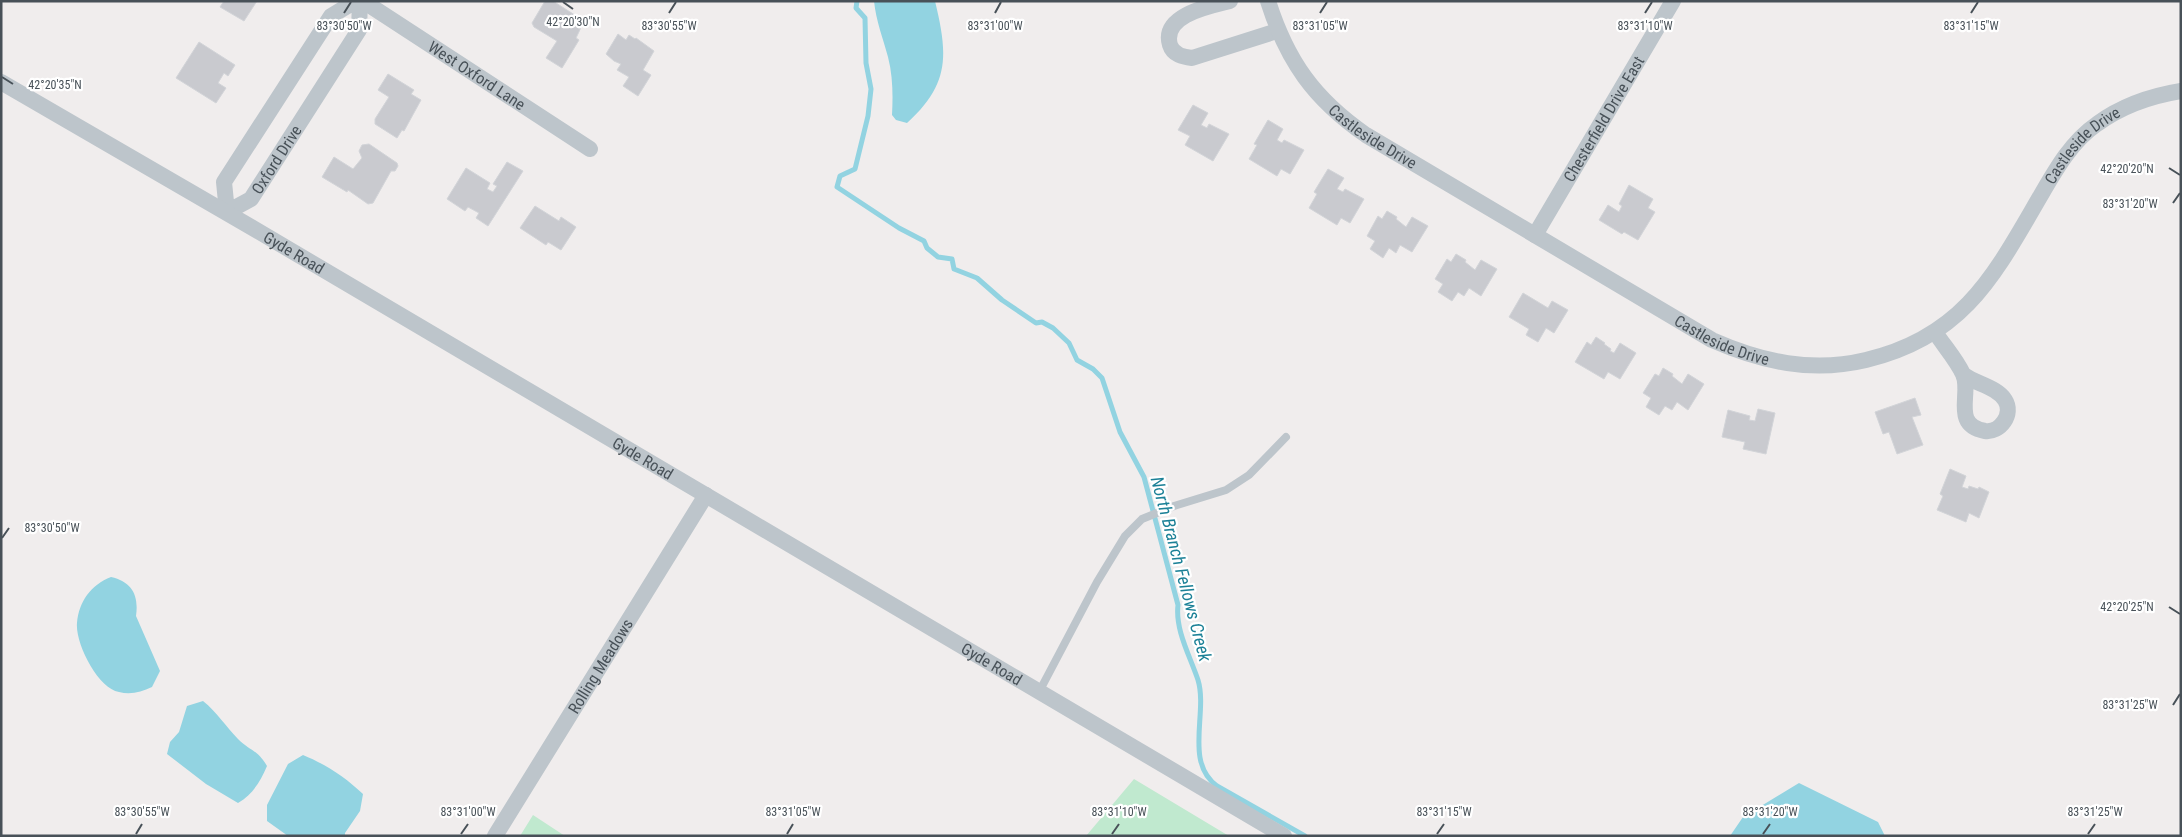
<svg xmlns="http://www.w3.org/2000/svg" width="2182" height="837" font-family="'Roboto Condensed',sans-serif">
<style>
.green{fill:#c0e9cf}
.water{fill:#92d3e1}
.lines{fill:none;stroke-linecap:round;stroke-linejoin:round}
.stream{stroke:#92d3e1;stroke-width:5}
.building{fill:#c9cacf;stroke:#d2d4d8}
.service{stroke:#bdc5cb;stroke-width:8}
.minor{stroke:#bdc5cb;stroke-width:16}
.ticks{fill:none;stroke:#485158;stroke-width:2}
.labels{text-anchor:middle;stroke-width:4.5;stroke-linejoin:round;paint-order:stroke}
.street-label{font-size:16px;fill:#485158;stroke:#fff}
.water-label{font-size:18px;font-style:italic;fill:#1c8197;stroke:#fff}
.ticks-label{font-size:12px;text-anchor:middle;fill:#485158;stroke:#fff;stroke-width:4.5;stroke-linejoin:round;paint-order:stroke}
</style>
<rect width="100%" height="100%" fill="#f0eded"/>
<!-- green -->
<path class="green" d="M1134,779l95,57h-143z
M533,815l32,21h-45z"/>
<!-- water -->
<path class="water" d="M874,1h61c13,54 15,83 -28,122l-11,-3 -4,-5c1,-18 1,-39 -4,-58 -5,-19 -12,-36 -14,-56z
M111,577c21,5 28,18 25,39l24,55 -8,16c-11,5 -21,8 -33,5 -21,-3 -44,-49 -42,-69 2,-22 14,-38 34,-46z
M203,701c14,11 23,26 35,38 12,12 20,11 29,27 -7,16 -14,28 -29,37l-32,-19 -39,-30 3,-12 9,-10 8,-26z
M303,755c24,10 42,22 60,39l-3,17 -15,22v3h-57l-21,-15v-16l21,-41z
M1799,783l79,39 7,14h-155l13,-19z"/>
<g class="lines">
<!-- stream -->
<path class="stream" d="M857,1l-1,7 9,10 1,45 5,26 -3,27 -13,53 -15,7 -3,11 62,41 25,13 3,7 11,9 14,2 2,10 23,9 25,22 34,23 6,-1 11,6 16,15 8,17 16,9 9,9 18,54 24,45 34,128c-3,25 12,51 20,75 10,33 -14,82 19,106l88,50"/>
</g>
<!-- building -->
<path class="building" d="M224,1h33l-13,20 -24,-14z
M545,1h8l31,20 -8,17 3,2 -17,28 -16,-10 11,-17 -23,-14 -2,-4z
M618,34l8,6 3,-5 6,4 1,-1 18,13 -11,19 8,5 -13,21 -15,-10 6,-9 -12,-7 4,-6 -7,-3 -8,-7z
M199,42l36,23 -7,11 -4,-3 -6,10 8,5 -10,15 -40,-25z
M388,74l26,16 -3,4 10,6 -17,31 -2,-1 -5,8 -22,-14v-5l14,-22 -11,-7z
M1193,105l15,8 -7,12 6,3 2,-4 20,10 -16,27 -28,-16 5,-9 -12,-6z
M1268,120l15,9 -6,11 5,3 2,-3 20,10 -14,24 -9,-5 -4,7 -28,-17 8,-14 -3,-1z
M369,144l28,19 1,3 -3,5h-4l-18,32 -5,1 -20,-14 -1,2 -25,-15 12,-20 19,12 9,-11 -3,-7 3,-6z
M507,162l16,9 -35,55 -12,-8 3,-5 -11,-6 -3,4 -18,-12 19,-31 24,15 -3,6 6,3 4,-6 -4,-2z
M1328,169l16,9 -7,11 6,3 2,-3 19,10 -14,24 -9,-5 -4,7 -28,-17 8,-14 -3,-2z
M1629,185l24,14 -5,9 7,4 -17,28 -14,-8 -2,2 -23,-14 9,-15 11,7 3,-6 -3,-2z
M535,206l24,15 2,-4 15,10 -15,23 -13,-8 -2,3 -26,-17z
M1387,211l10,6 -1,2 10,8 6,-10 16,9 -16,26 -12,-7 -4,8 -7,-5 -6,10 -13,-9 5,-8 -8,-5 11,-20 4,3z
M1456,254l10,6 -1,2 10,8 6,-10 16,9 -16,27 -12,-8 -5,8 -6,-4 -6,9 -14,-9 5,-8 -8,-5 12,-20 4,3z
M1523,293l25,15 4,-7 16,9 -14,23 -8,-5 -8,14 -12,-7 3,-6 -20,-12z
M1596,337l9,6 -1,1 7,5 -1,2 4,2 6,-10 16,10 -16,26 -12,-7 -4,7 -29,-17 12,-20 4,3z
M1663,368l10,6 -1,2 10,8 6,-10 16,10 -16,26 -11,-8 -5,8 -7,-4 -6,9 -13,-8 5,-9 -8,-5 12,-19 4,2z
M1915,398l6,17 -9,2 11,28 -26,9 -8,-22 -6,2 -8,-22z
M1758,409l17,4 -9,41 -23,-5 2,-7 -23,-5 6,-27 22,6 -1,4 6,1z
M1950,469l16,7 -4,11 6,2 1,-3 9,3 1,-2 10,5 -10,26 -10,-5 -3,9 -29,-12 6,-14 -3,-2z"/>
<g class="lines">
<!-- service -->
<path class="service" d="M1039,692l58,-110 28,-46 17,-17 32,-13 52,-16 23,-15 37,-38"/>
<!-- minor -->
<g class="minor">
<path id="s1" d="M356,1l-25,15 -107,166 3,30 24,-13 108,-169 1,-29"/>
<path id="s2" d="M363,1l227,148"/>
<path d="M1230,1c-20,5 -69,14 -60,44 3,10 13,12 22,13l85,-27"/>
<path id="s3" d="M1268,1c19,60 46,98 98,134l346,205c50,22 100,33 154,20 98,-23 129,-86 175,-165 15,-26 31,-54 56,-71 26,-19 53,-28 84,-33"/>
<path id="s4" d="M1,82l250,145 1033,609"/>
<path id="s5" d="M1535,235l138,-234"/>
<path d="M1935,332c9,14 21,27 28,42 9,19 -12,51 22,57 15,2 29,-17 20,-31 -8,-13 -29,-16 -41,-25"/>
<path id="s6" d="M495,836l211,-341"/>
</g>
</g>
<!-- ticks -->
<path class="ticks" d="M563,2l10,7M344,13l7,-11M669,13l7,-11M995,13l6,-11M1320,13l7,-11M1645,13l7,-11M1971,13l7,-11M2,77l11,7M2169,168l11,7M2173,203l7,-10M2,538l7,-10M2169,607l11,7M2173,705l7,-11M136,834l6,-10M461,834l7,-10M787,834l6,-10M1112,834l7,-10M1437,834l7,-10M1763,834l7,-10M2088,834l7,-10"/>
<g class="labels">
<!-- street labels -->
<g class="street-label">
<text dy="6" stroke="none"><textPath href="#s2" startOffset="136">West Oxford Lane</textPath></text>
<text dy="6" stroke="none"><textPath href="#s5" startOffset="135">Chesterfield Drive East</textPath></text>
<text dy="6" stroke="none"><textPath href="#s3" startOffset="176">Castleside Drive</textPath></text>
<text dy="6" stroke="none"><textPath href="#s3" startOffset="1045">Castleside Drive</textPath></text>
<text dy="6" stroke="none"><textPath href="#s1" startOffset="331">Oxford Drive</textPath></text>
<text dy="6" stroke="none"><textPath href="#s4" startOffset="339">Gyde Road</textPath></text>
<text dy="6" stroke="none"><textPath href="#s3" startOffset="581">Castleside Drive</textPath></text>
<text dy="6" stroke="none"><textPath href="#s4" startOffset="744">Gyde Road</textPath></text>
<text dy="6" stroke="none"><textPath href="#s4" startOffset="1149">Gyde Road</textPath></text>
<text dy="6" stroke="none"><textPath href="#s6" startOffset="200">Rolling Meadows</textPath></text>
</g>
<!-- water labels -->
<g class="water-label">
<text transform="translate(1181 569) rotate(75)" y="6">North Branch Fellows Creek</text>
</g>
</g>
<g class="ticks-label">
<text x="573" y="26">42°20'30"N</text>
<text x="344" y="30">83°30'50"W</text>
<text x="669" y="30">83°30'55"W</text>
<text x="995" y="30">83°31'00"W</text>
<text x="1320" y="30">83°31'05"W</text>
<text x="1645" y="30">83°31'10"W</text>
<text x="1971" y="30">83°31'15"W</text>
<text x="55" y="89">42°20'35"N</text>
<text x="2127" y="173">42°20'20"N</text>
<text x="2130" y="208">83°31'20"W</text>
<text x="52" y="532">83°30'50"W</text>
<text x="2127" y="611">42°20'25"N</text>
<text x="2130" y="709">83°31'25"W</text>
<text x="142" y="816">83°30'55"W</text>
<text x="468" y="816">83°31'00"W</text>
<text x="793" y="816">83°31'05"W</text>
<text x="1119" y="816">83°31'10"W</text>
<text x="1444" y="816">83°31'15"W</text>
<text x="1770" y="816">83°31'20"W</text>
<text x="2095" y="816">83°31'25"W</text>
</g>
<!-- border -->
<rect width="2182" height="837" fill="none" stroke="#485158" stroke-width="5"/>
</svg>
